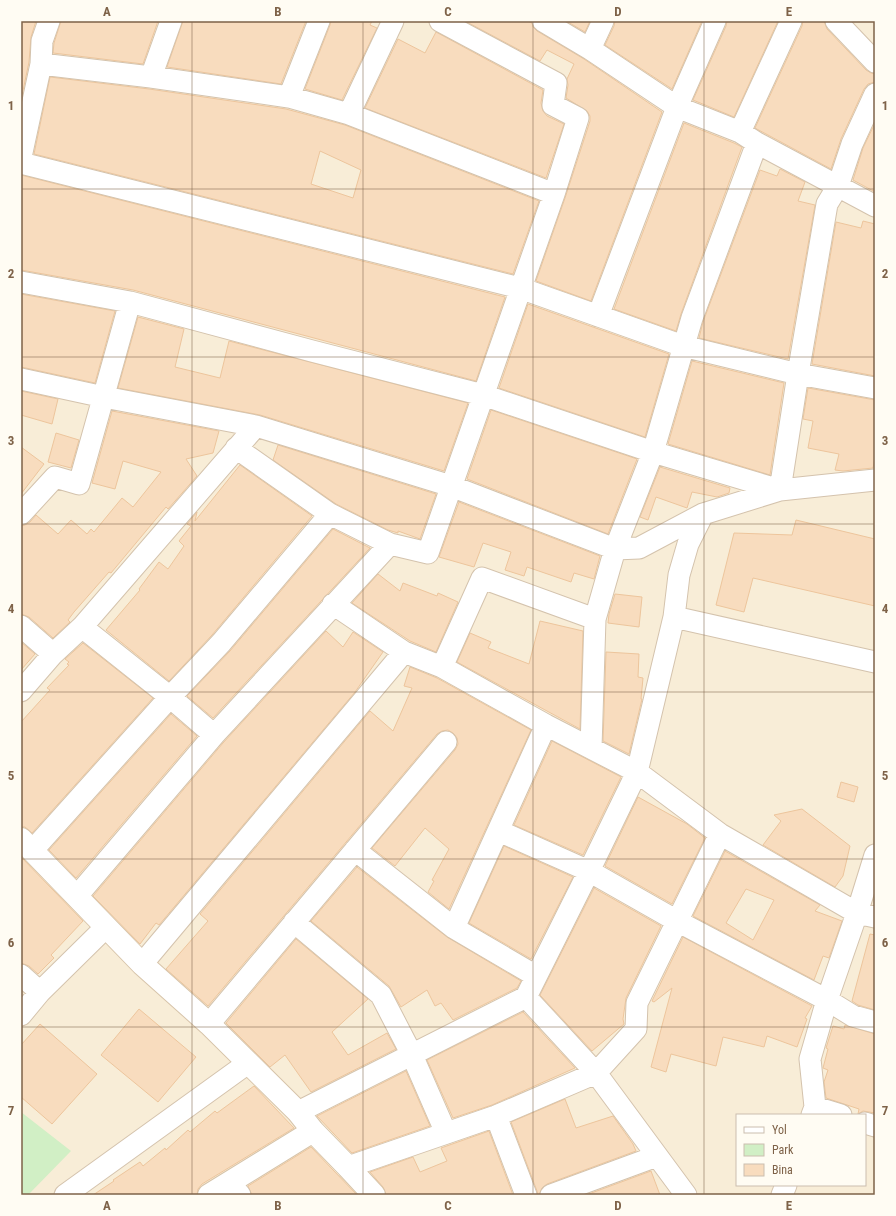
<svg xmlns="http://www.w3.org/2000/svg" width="896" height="1216" font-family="'Roboto Condensed',sans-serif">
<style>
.residential{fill:#f8edd7;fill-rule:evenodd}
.green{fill:#d1efc5}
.building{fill:#f8dcbe;stroke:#edc59c;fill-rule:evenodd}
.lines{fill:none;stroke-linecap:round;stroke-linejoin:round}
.street-casing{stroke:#d4c3ad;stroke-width:23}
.secondary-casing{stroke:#d7c4aa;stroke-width:24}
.street{stroke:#fff;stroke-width:21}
.secondary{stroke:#fff;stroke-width:22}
.grid{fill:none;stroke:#7e6248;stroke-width:1;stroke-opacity:0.55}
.neatline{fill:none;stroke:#7e6248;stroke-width:1.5}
.grid-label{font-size:13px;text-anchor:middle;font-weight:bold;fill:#7e6248}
</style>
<rect width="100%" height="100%" fill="#fff9ea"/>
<!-- residential -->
<path class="residential" d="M21,21h854v1174h-854zM737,1115h128v70h-128z"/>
<!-- green -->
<path class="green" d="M21,1112l50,39 -43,44h-7z"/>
<!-- building -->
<path class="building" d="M21,21h15l-5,16 -2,25 -8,38z
M61,21h97l-15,43 -90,-11 1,-10z
M183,21h123l-25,63 -114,-17z
M331,21h41l-2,4 7,3 -35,72 -37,-11 25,-64z
M465,21h63l4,2 1,4 4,4 47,28 78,53 -71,189 -55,-20 29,-83 25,-77v-5l-3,-5 -21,-13 2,-13 -1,-6 7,-15 -27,-14 -7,11z
M569,21h21l-5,11 -17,-10z
M615,21h87l-30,68 -67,-44 9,-19z
M727,21h51l-44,96 -41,-17 33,-74z
M803,21h21l3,8 39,41 5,3 4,1v8l-7,2 -4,5 -23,50 -10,30 -76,-41 47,-102z
M436,32l107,58 -2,13 2,8 4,5 17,8 -18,54 -181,-70 33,-69 27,14z
M50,77l99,12 137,20 59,16 194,76 -26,73 -479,-120zM320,151l41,19 -8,28 -42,-14z
M684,123l50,20 8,4 -61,167 -5,17 -62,-22z
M875,123v69l-22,-12 10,-32z
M780,169l25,13 -7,19 17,4 -27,154 -89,-21 4,-16 57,-152 17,6z
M21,175l484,122 -29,84 -343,-91 -112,-20z
M863,221l12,3v152l-63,-12 24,-142 25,6z
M21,294l94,17 -20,72 -74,-16z
M528,304l141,50 -24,83 -146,-49z
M138,317l46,12 -9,38 45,11 9,-37 239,62 -24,68 -184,-56 -142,-27z
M692,361l92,22 -14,92 -102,-31z
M808,388l67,12v58l-2,10 -30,3 -8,-1 4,-16 -31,-6 5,-27 -10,-2z
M21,391l37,8 -6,25 -31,-9z
M491,410l146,49 -29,75 -141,-55z
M112,411l107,20 -6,22 -27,6 11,17 -29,33 -2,-2 -55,66 -2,-1 -35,40 -6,8 2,2 -17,16 -24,-21 -8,-3v-88l4,-1 5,-3 6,-7 22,19 13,-14 16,14 4,-5 3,3 28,-34 11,9 28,-35 -38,-11 -8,28 -23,-6z
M56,433l23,7 -8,28 -23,-6z
M278,445l158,49 -16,45 -22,-8v2l-10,-3 -52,-26 -63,-44z
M21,447l23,17 -23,30z
M240,465l72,51 -100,119 -43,46 -63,-51 34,-40 -1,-1 20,-27 9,7 16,-23 -5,-5 12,-15 -4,-2 10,-12 -2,9z
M660,467l70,21 -1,5 -12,4 -25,-5 -5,16 -31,-11 -8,23 -8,-3z
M459,502l141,54 -6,23 -20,-6 -3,9 -44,-15 -3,9 -19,-6 6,-18 -28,-9 -9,24 -35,-10z
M796,520l79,19v67l-122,-28 -9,34 -28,-7 18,-72 58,2z
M333,529l37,19 -157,170 -26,-22 43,-45z
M378,574l22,17 3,-8 34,13 1,-3 20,9 -22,50 -26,-11 -58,-38z
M615,594l27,3 -3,30 -31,-4 1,-9z
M540,621l43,10 -3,98 -123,-67 13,-29 21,9 -3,6 41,16z
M326,631l17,16 10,-15 30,20 -28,40 -196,233 -3,-2 -16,21 -47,-48 130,-153z
M21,642l14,12 -14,16z
M83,643l70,55 -121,135 -7,-6h-4v-105l29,-32 -3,-2 22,-23 -2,-1 2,-2 -4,-3z
M606,652l33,2 -1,23 5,1 -2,21h1l-13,55 -26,-13z
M410,667l27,11 94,52 -82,179 -21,-17 6,-11 -2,-1 17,-31 -24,-21 -30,38 -23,-18 83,-98 3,-6 -1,-6 -4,-5 -5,-3 -6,1 -5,3 -229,272 -42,-37 42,-48 -8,-7 170,-203 23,20 19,-43 -8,-2z
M171,714l26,22 -121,142 -27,-28z
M552,741l69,36 -38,78 -69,-30z
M841,782l17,5 -4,15 -17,-5z
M638,797l49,27 18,14 -33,66 -67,-38z
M802,809l48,37 -7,30 -8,11 -72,-42 18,-24 -7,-6z
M504,846l69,31 -42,82 -62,-36z
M725,851l95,54 -5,6 27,10 -13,37 -6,-2 -9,24 -121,-64zM746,889l28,11 -21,40 -27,-17z
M21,857l62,64 -32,34 3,3 -16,16 -9,-8 -8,-3z
M357,867l90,70 74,44 -4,7 -64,32 -12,-17 -6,3 -8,-16 -26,17 -12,-21 -78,-65z
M594,888l67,38 -35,72 -3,21 1,5 -32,27 -52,-56z
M870,934l5,1v75l-17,-5 -6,-4z
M683,937l129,69 -7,12 2,1 -10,28 -30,-11 -3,11 -41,-10 -7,29 -45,-12 -5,18 -15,-5 21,-79 -18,14 -2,-1z
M296,939l72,60 -36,33 16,23 39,-22 9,16 -85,43 -26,-37 -15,12 -44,-44z
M139,1009l57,48 -38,45 -57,-47z
M523,1012l52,56 -83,37 -39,13 -26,-58z
M40,1024l57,50 -45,50 -31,-27v-52z
M845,1025l30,9v79l-12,-2 -5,3 1,-5 -33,-11 -2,-16 4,-12 -5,-2 5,-19 -2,-1 7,-22 11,3z
M406,1071l24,55 -78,27 -35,-37z
M254,1086l40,42 -92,56 -4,5 -1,6h-104l21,-14 -1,-1 27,-18 3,4 22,-18 1,2 22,-20 2,2 25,-21 2,2z
M565,1099l11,29 37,-12 20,28 3,7 -89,33 -5,4 -3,7h-1l-1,-4 -26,-69z
M489,1131l24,64h-127l-3,-8 -13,-15 43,-15 7,15 27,-11 -6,-13z
M311,1147l46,48h-105l-4,-9z
M651,1171l9,24h-74z"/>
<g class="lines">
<defs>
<path id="street" d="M543,21l47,28 87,58 63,25
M836,21l39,41
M590,49l13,-28
M41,64l1,-23 7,-20
M151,77l20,-56
M289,97l30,-76
M349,114l44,-93
M757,143l118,63
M21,157l20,-93 110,13 138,20 60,17 205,80
M21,163l499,125 163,58 115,28 77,14
M21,282l109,20 182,49 171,44 170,57 127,38 18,-116 29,-170 11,-18 14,-42 23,-50
M598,316l79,-209 38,-86
M21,379l83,18 152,29 195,60 164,63 24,-1 64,-34 77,-24 95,-10
M236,448l94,66 60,30
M21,514l34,-37 24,7 51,-182
M333,604l71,48 38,15 104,58 91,47 83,62 137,79 18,4
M674,617l201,45
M21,626l32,28 29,-27 174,-201
M82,627l88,70 44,38
M442,667l40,-89 113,41
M21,691l32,-37
M591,748l4,-129 20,-70 38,-97 39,-134 65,-175 -17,-11 51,-111
M499,831l90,40 88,50 150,79 26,16 22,6
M355,850l99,78 82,48
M32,851l138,-154 51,-54 109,-129
M77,896l137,-161 176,-191 38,9 126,-359 24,-76 -25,-13 3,-22 -116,-62
M294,922l87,73 31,60 34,78
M454,928l92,-203
M142,964l262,-312
M21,975l19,17
M21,1015l19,-23 66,-65
M209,1024l237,-282
M815,1107l26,8
M298,1112l228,-115
M812,1115l3,-8 -5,-48 17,-59 30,-87 18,-58
M496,1116l30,79
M865,1123l10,3
M348,1167l148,-51 100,-43 40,-44 1,-26 83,-169
M230,1183l10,12
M65,1195l183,-132
M551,1195l106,-39
M686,1195l-90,-122 -70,-76 63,-126 48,-99 37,-155 5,-42 9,-31 15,-30
M782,1195l4,-10"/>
<path id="secondary" d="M21,839l121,125 67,60 89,88 15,19 35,36 26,28
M209,1195l104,-64"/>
</defs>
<!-- street casing -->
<use href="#street" class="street-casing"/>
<!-- secondary casing -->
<use href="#secondary" class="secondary-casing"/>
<!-- street -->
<use href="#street" class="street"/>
<!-- secondary -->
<use href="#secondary" class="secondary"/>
</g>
<!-- grid -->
<path class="grid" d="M192,21v1174M363,21v1174M533,21v1174M704,21v1174M21,189h854M21,357h854M21,524h854M21,692h854M21,859h854M21,1027h854"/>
<!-- border -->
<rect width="896" height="1216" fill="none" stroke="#fffcf3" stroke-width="44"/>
<!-- legend -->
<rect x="736" y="1114" width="130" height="72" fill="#fffcf3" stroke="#cbbeaf"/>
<rect x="744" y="1127" width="20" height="6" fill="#ffffff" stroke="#cbbeaf"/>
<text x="772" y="1134" font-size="12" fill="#7e6248">Yol</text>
<rect x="744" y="1144" width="20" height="12" fill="#d1efc5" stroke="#cbbeaf"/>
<text x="772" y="1154" font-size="12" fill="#7e6248">Park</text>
<rect x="744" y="1164" width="20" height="12" fill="#f8dcbe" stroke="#cbbeaf"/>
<text x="772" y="1174" font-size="12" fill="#7e6248">Bina</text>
<rect x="22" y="22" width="852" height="1172" class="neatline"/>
<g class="grid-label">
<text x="107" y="16">A</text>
<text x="278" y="16">B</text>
<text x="448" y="16">C</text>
<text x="618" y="16">D</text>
<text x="789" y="16">E</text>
<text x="11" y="110">1</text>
<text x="885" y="110">1</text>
<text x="11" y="278">2</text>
<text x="885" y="278">2</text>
<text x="11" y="445">3</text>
<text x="885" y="445">3</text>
<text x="11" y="613">4</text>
<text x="885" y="613">4</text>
<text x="11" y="780">5</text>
<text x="885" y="780">5</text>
<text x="11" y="947">6</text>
<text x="885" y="947">6</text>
<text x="11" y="1115">7</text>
<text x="885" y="1115">7</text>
<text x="107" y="1210">A</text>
<text x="278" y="1210">B</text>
<text x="448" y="1210">C</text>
<text x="618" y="1210">D</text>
<text x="789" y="1210">E</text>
</g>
</svg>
